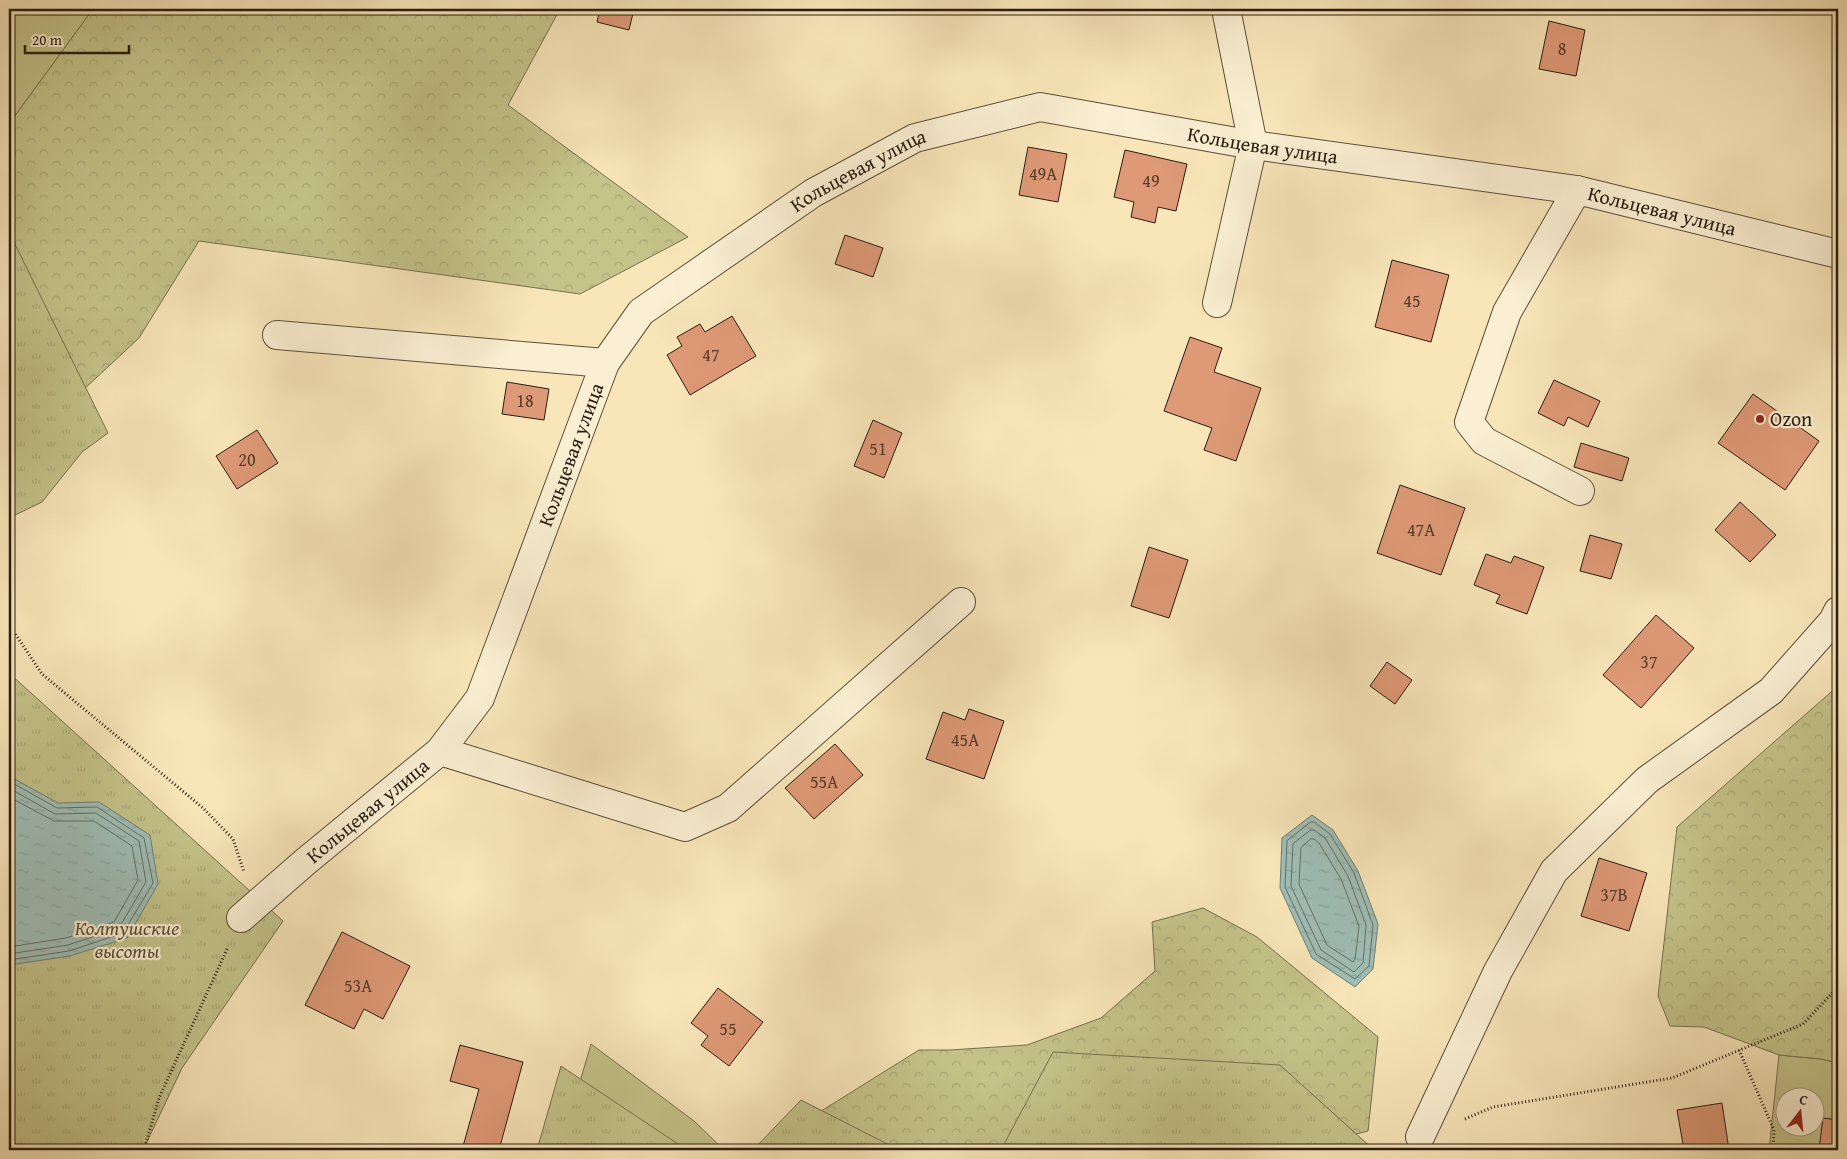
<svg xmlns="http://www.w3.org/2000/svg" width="1847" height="1159" font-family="'Gentium Book Plus',serif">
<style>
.grass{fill:#c4c38a;stroke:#76704e;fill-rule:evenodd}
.forest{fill:url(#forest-crowns);stroke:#76704e}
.park{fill:url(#park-tufts);stroke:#76704e}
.water{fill:url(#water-ripples);stroke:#6f7e74}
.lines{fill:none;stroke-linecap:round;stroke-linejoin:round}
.shore{stroke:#646e64;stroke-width:1}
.building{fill:#de9976;stroke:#281d11}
.minor-casing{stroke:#5c4f3b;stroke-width:30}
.path{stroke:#281d11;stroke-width:3;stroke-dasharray:1 2.5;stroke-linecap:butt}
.minor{stroke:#faefd2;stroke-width:28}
.poi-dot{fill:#8f2418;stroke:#faefd2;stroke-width:2}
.labels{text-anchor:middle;stroke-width:4.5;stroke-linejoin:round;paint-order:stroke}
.number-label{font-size:18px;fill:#563c2a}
.street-label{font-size:20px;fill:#281d11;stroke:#faefd2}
.poi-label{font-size:20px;fill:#281d11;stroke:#faefd2;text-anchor:start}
.park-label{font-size:20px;font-style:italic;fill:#574f35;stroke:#faefd2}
</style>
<defs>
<pattern id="forest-crowns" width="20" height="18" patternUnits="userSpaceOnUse" patternTransform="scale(1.25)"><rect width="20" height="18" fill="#c4c38a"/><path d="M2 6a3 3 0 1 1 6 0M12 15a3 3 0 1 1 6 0" fill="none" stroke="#a8a776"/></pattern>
<pattern id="park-tufts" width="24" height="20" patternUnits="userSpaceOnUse" patternTransform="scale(1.25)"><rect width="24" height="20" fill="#c4c38a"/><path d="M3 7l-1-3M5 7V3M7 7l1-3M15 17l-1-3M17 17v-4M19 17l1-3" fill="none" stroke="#a8a776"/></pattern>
<pattern id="water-ripples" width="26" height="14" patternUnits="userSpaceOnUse" patternTransform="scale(1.25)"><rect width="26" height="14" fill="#9fbeb6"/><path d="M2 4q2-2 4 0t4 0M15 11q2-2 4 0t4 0" fill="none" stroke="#89a39b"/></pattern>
</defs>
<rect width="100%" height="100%" fill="#f8e6b9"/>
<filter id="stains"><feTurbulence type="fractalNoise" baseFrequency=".004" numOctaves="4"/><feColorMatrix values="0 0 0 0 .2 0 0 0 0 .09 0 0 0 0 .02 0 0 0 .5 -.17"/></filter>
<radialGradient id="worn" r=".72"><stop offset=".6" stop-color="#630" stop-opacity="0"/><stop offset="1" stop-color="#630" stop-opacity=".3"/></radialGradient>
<!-- grass -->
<path class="grass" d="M9,9h84l-84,115z
M591,1044l103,77 30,29h-164z
M1779,1055l42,4 17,4v87h-69zM1784,1096h30v30h-30z"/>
<!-- forest -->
<path class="forest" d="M93,9h467l-52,96 180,132 -108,57 -381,-53 -60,97 -130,121v-335z
M1838,686v377l-17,-4 -42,-4 -75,-28 -34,-1 -12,-30 19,-169z
M1203,908l54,29 121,100 -10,94 -73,19h-507l22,-32 109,-68h31l77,-5 74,-27 54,-47 -3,-49z"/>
<!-- park -->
<path class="park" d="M9,232l99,201 -26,19 -40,50 -33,16z
M9,673l274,248 -101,147 -39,82h-134z
M1053,1052l227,13 94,85h-373z
M561,1066l126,84h-150z
M801,1100l98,50h-146z"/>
<!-- water -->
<path class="water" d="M9,776l49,27 41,-1 51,33 8,49 -31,54 -57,18 -61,9z
M1312,815l21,15 25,41 20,53 -5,45 -18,18 -43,-29 -32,-70 2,-50z"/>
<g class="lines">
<!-- shore -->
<path class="shore" d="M9,781l48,27 40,-1 47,31 9,45 -30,50 -54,18 -60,9
M9,788l46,26 41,-1 43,28 7,41 -27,46 -51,17 -59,9
M9,797l45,24h40l38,25 6,34 -24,42 -48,16 -57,9
M1311,822h3l16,12 24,39 19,52 -4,41 -14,13 -39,-25 -31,-67 2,-46z
M1311,830h3l11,8 23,38 18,49 -3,38 -9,9 -33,-22 -30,-64 2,-42z
M1311,839h3l5,4 22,36 18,47 -4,33 -2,3 -26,-17 -28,-61 2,-36z"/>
</g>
<!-- building -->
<path class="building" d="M600,9h34l-5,21 -32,-8z
M1549,21l36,9 -9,46 -37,-7z
M1028,147l39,7 -9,48 -39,-7z
M1125,150l62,14 -11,47 -18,-4 -3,16 -24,-6 3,-15 -20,-5z
M845,235l38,13 -10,29 -38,-13z
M1392,260l57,15 -18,67 -56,-15z
M732,316l24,40 -66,39 -23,-40 15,-9 -5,-9 23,-13 5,8z
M1190,337l32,11 -8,24 47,16 -25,73 -32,-11 8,-22 -48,-17z
M1554,380l46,21 -12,26 -20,-10 -4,9 -26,-13z
M507,382l42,7 -5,31 -42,-6z
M1753,394l66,47 -34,49 -67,-47z
M873,420l29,13 -18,45 -30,-12z
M257,430l21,33 -41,26 -21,-33z
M1581,443l48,15 -7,23 -48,-14z
M1400,485l65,23 -24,67 -64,-22z
M1740,502l36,33 -26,27 -35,-32z
M1590,535l32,9 -11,35 -31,-8z
M1149,547l39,13 -19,58 -38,-12z
M1486,554l25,9 3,-7 30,11 -17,47 -31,-11 4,-8 -26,-10z
M1656,615l38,33 -53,60 -38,-33z
M1387,662l25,18 -17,24 -25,-18z
M969,709l35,12 -20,58 -58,-20 17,-47 22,8z
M835,744l28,31 -49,44 -29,-31z
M1599,858l48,15 -18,58 -48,-15z
M342,932l68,34 -27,53 -19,-10 -10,20 -49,-24z
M718,988l45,34 -34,44 -28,-21 7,-9 -17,-13z
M460,1045l63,17 -24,88h-37l17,-61 -29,-8z
M1722,1103l7,47h-45l-7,-40z
M1823,1118l15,2v30h-19z"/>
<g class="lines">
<defs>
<g id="minor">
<path d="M1577,190l-70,122 -38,110 15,19 96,50"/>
<path d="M1217,303l36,-158 -27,-136"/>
<path d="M277,335l328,28"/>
<path d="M440,751l245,76 43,-19 233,-206"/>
<path id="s1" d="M241,918l64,-56 135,-111 40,-53 125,-335 36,-51 172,-119 102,-55 125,-31 213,38 324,45 261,64"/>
<path d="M1420,1137l78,-166 56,-100 93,-91 124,-89 62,-70 5,-10"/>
</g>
</defs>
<!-- minor casing -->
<use href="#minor" class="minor-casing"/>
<!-- path -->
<path class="path" d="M9,622l1,4 32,48 161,134 30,31 11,33
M1739,1050l35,80 -1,20
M1465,1119l28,-12 179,-29 131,-54 35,-37
M144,1150l15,-52 69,-151"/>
<!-- minor -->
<use href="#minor" class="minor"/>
</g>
<!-- markers -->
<circle class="poi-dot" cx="1760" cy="419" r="5"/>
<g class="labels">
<!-- number labels -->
<g class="number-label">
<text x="1562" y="55">8</text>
<text x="1043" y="180">49А</text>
<text x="1151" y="187">49</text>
<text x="1412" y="307">45</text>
<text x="711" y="361">47</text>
<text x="525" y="407">18</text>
<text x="878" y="455">51</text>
<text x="247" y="466">20</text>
<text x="1421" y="536">47А</text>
<text x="1649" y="668">37</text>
<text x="965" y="746">45А</text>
<text x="824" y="788">55А</text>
<text x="1614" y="901">37В</text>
<text x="358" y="992">53А</text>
<text x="728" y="1035">55</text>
</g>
<!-- street labels -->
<g class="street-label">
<text dy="7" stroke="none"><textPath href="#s1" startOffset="1426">Кольцевая улица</textPath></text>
<text dy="7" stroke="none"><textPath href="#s1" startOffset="1006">Кольцевая улица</textPath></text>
<text dy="7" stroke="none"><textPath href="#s1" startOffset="1831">Кольцевая улица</textPath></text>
<text dy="7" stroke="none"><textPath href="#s1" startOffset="586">Кольцевая улица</textPath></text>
<text dy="7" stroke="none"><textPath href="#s1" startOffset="166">Кольцевая улица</textPath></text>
</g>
<!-- poi labels -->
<g class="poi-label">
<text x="1770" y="426">Ozon</text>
</g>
<!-- park labels -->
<g class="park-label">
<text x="127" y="935">Колтушские<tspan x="127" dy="23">высоты</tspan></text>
</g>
</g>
<!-- margin -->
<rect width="1847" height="1159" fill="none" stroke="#f8e6b9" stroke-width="30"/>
<rect x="10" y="10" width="1827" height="1139" fill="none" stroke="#281d11" stroke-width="2.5"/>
<rect x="15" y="15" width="1817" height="1129" fill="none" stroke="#281d11"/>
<!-- north arrow -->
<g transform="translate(1800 1112) rotate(16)"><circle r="24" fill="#faefd2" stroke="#a69b85"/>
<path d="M0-4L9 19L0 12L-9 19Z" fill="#8f2418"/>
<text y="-8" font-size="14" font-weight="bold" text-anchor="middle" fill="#281d11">С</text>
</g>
<!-- scale -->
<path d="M25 45v8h104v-8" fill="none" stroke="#281d11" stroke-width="2.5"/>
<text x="32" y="45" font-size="15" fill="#281d11" stroke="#faefd2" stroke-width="4" paint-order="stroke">20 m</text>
<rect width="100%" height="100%" filter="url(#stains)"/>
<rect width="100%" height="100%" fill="url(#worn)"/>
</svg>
